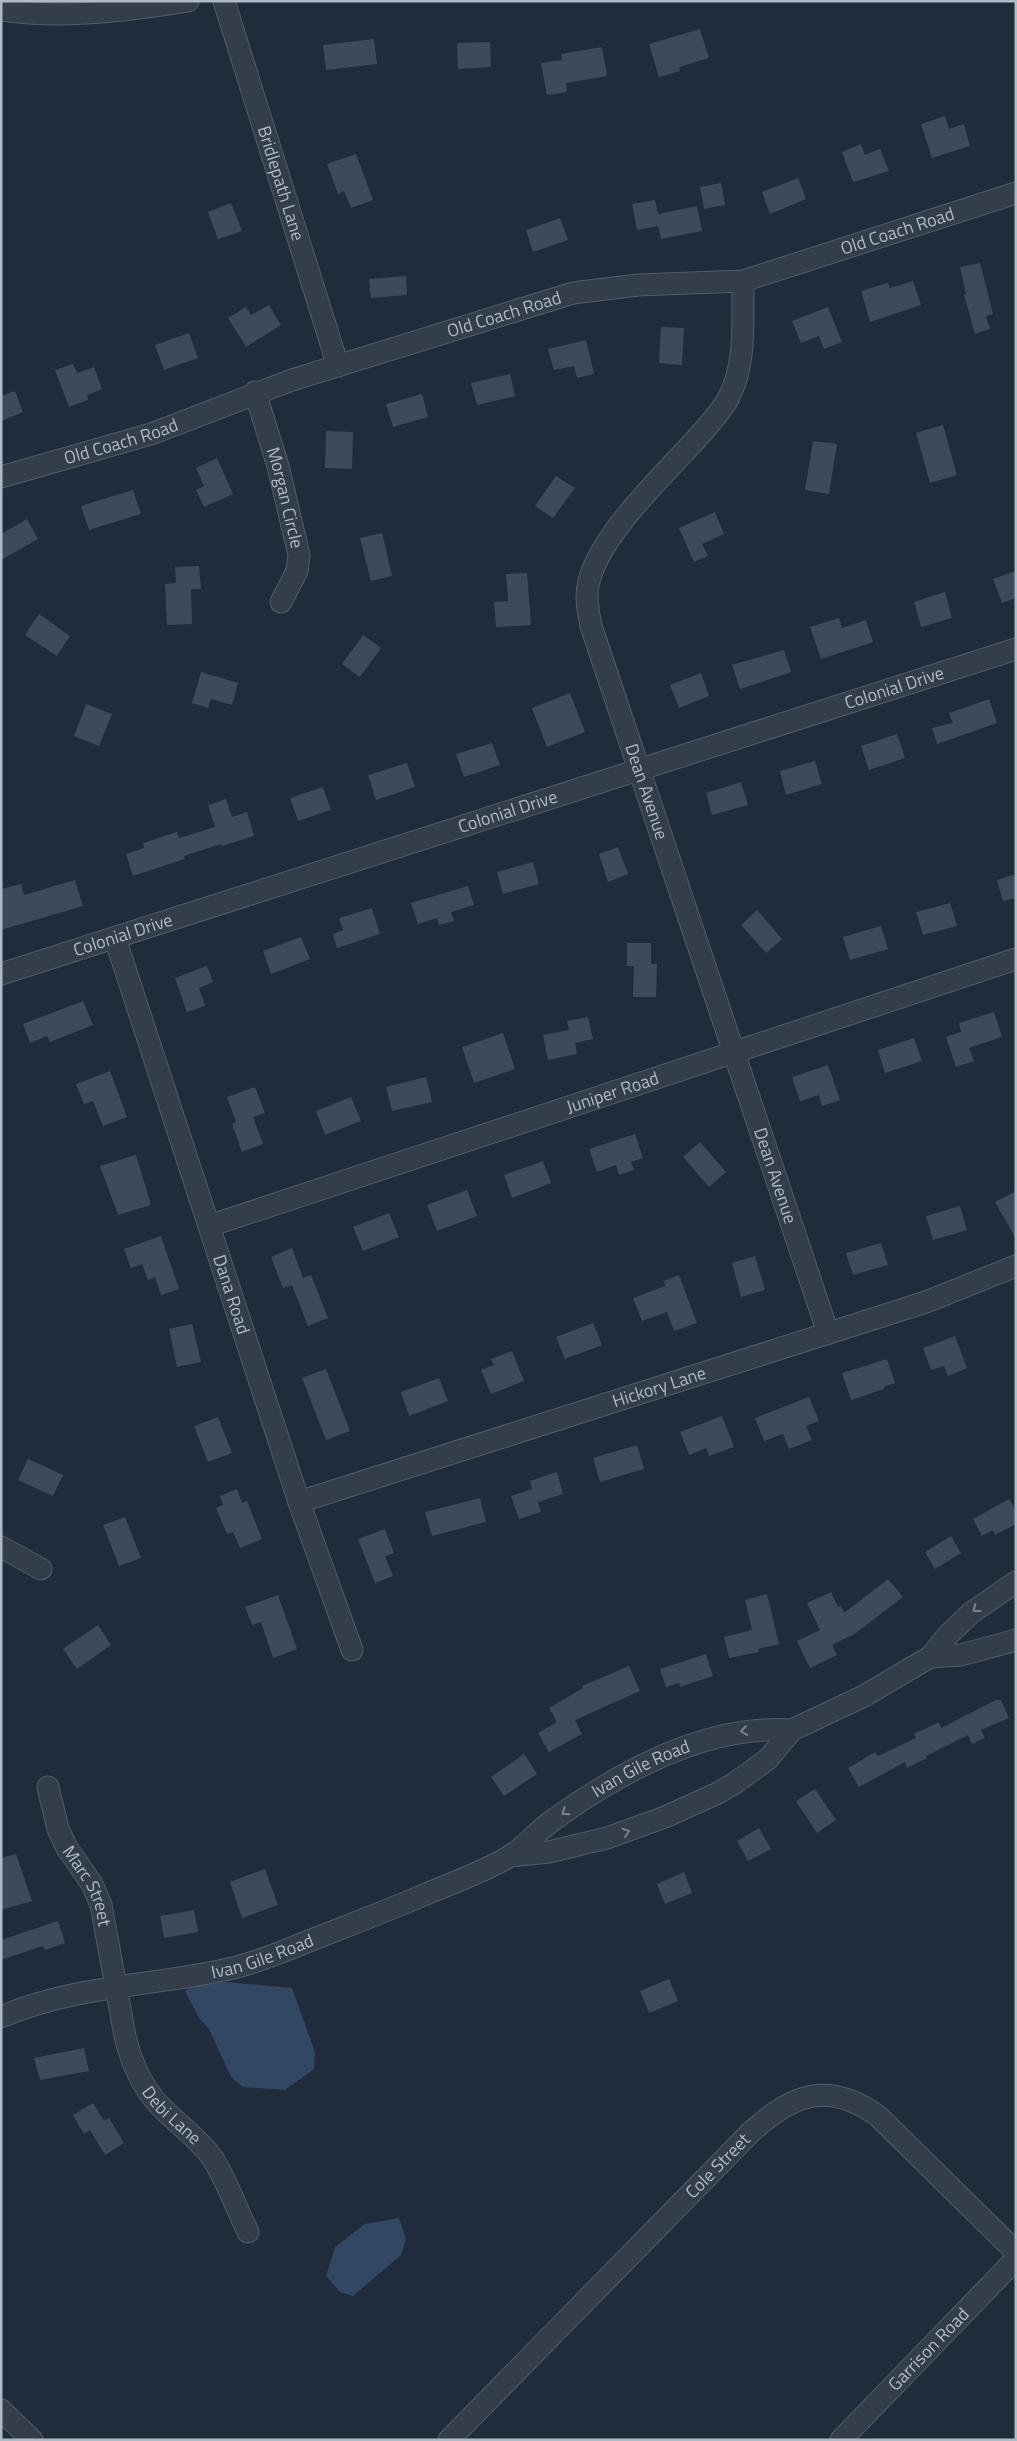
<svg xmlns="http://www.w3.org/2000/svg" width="1017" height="2441" font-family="'Titillium Web',sans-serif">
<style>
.water{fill:#324764}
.building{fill:#3c4a5b}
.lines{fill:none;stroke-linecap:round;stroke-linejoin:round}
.street-casing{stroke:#525c69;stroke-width:23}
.street{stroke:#343e4b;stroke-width:21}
.oneway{stroke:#78828f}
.labels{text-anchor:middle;stroke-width:4;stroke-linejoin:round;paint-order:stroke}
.street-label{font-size:18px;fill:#afb9c7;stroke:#192330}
</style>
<rect width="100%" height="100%" fill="#202c3b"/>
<!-- water -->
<path class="water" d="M214,1981l78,7 23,64 -1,17 -29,21 -42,-3 -12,-10 -22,-48 -10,-11 -14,-27 6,-5z
M399,2218l7,21 -5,16 -48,41 -13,-4 -14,-16 9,-29 30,-23z"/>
<!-- building -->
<path class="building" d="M700,29l9,29 -30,9 1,4 -21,6 -10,-33z
M374,39l3,25 -51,6 -3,-25z
M490,42l1,25 -33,2 -1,-26z
M602,47l5,29 -41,7 1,9 -20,3 -6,-32 21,-3 -1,-6z
M945,116l4,13 15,-5 6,22 -38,12 -11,-34z
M861,144l4,11 15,-6 9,22 -36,11 -11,-30z
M356,154l17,46 -22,8 -7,-17 -6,3 -11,-30z
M798,178l8,21 -36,15 -8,-22z
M721,183l4,22 -21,4 -4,-22z
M655,200l3,14 39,-8 5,25 -41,8 -3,-13 -21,4 -5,-26z
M231,203l11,28 -24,8 -10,-27z
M560,218l8,22 -35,12 -7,-22z
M980,263l13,51 -7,2 4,13 -15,5 -11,-39 2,-1 -6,-27z
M406,276l1,19 -36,3 -2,-19z
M913,281l8,24 -51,17 -9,-31 27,-8 2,5z
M269,305l12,20 -35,22 -18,-29 18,-11 5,8z
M828,307l14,35 -18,7 -5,-13 -18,7 -9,-22z
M661,327l23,1 -2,37 -23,-2z
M189,333l9,25 -34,12 -9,-25z
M586,340l8,34 -17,4 -3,-12 -20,4 -6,-21z
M73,364l4,9 17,-6 8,22 -15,6 1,5 -19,7 -14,-37z
M510,374l5,22 -38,9 -6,-22z
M15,391l8,21 -22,9v-25z
M422,394l6,23 -35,10 -7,-23z
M943,425l14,50 -27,8 -14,-50z
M326,431l27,1 -1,37 -27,-1z
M813,441l24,3 -8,50 -24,-4z
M217,458l16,36 -29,13 -8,-17 8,-4 -8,-18z
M556,476l19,12 -22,30 -18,-12z
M133,490l8,24 -52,16 -8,-24z
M715,512l9,22 -22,10 6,12 -14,6 -15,-34z
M27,519l11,20 -37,21v-26z
M382,533l10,43 -21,5 -11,-43z
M199,566l2,23h-10l1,35 -25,1 -2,-41 11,-1 -1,-16z
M1016,571v27l-14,5 -9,-24z
M527,573l4,52 -35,2 -2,-25 14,-1 -2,-27z
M945,592l7,26 -31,9 -7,-25z
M39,614l31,22 -13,20 -32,-21z
M839,618l3,10 24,-8 7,22 -52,17 -11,-32z
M363,635l18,13 -21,29 -18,-13z
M784,650l7,22 -51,17 -8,-24z
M201,672l37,11 -6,22 -21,-6 -3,9 -16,-5z
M701,673l8,23 -30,12 -9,-23z
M570,693l15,39 -38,15 -15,-39z
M989,699l8,24 -60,21 -5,-16 21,-5 -4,-10z
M86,704l26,10 -13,32 -25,-10z
M897,734l8,24 -36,12 -8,-24z
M492,743l8,22 -36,12 -8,-23z
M815,761l7,23 -36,11 -6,-24z
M407,763l8,24 -39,13 -8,-25z
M741,782l7,23 -36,10 -6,-22z
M323,787l8,23 -33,11 -8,-23z
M226,799l6,18 15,-5 7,24 -32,10 -1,-2 -37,12 1,3 -52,17 -7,-22 18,-6 -1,-5 34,-11 2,6 36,-11 -7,-22z
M618,847l10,27 -20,8 -9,-28z
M533,862l6,22 -36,10 -6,-22z
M1016,874v24l-13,3 -6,-21z
M75,880l8,26 -82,24v-41l20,-5 3,11z
M468,886l6,19 -23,7 3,9 -15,4 -2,-7 -19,6 -7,-21z
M950,903l7,23 -34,9 -7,-23z
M372,908l8,26 -43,14 -4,-14 10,-4 -4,-12z
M757,910l25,29 -16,14 -25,-28z
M881,926l7,23 -38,11 -7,-23z
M301,937l9,22 -39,15 -8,-23z
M627,943h24v21h6l-1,33h-23l1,-31h-7z
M207,966l6,16 -14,6 6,18 -18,6 -12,-34z
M83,1001l10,24 -43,17 -3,-6 -17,7 -7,-19z
M994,1012l8,25 -33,11 5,13 -18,6 -10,-30 15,-5 -2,-9z
M588,1017l5,22 -18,4 2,11 -29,6 -5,-25 26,-5 -2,-9z
M503,1033l12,36 -41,14 -12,-36z
M914,1038l8,23 -37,12 -7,-23z
M828,1065l12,35 -18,6 -3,-11 -19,6 -8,-24z
M110,1071l17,46 -24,9 -10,-25 -9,3 -8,-20z
M426,1077l6,25 -40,9 -6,-24z
M255,1087l10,26 -12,4 10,27 -21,8 -10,-28 4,-2 -9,-25z
M351,1097l10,24 -36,14 -9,-24z
M635,1134l8,24 -12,4 3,8 -15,5 -3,-10 -19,7 -8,-23z
M700,1142l26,30 -17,15 -26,-30z
M136,1155l15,50 -33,10 -18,-49z
M543,1161l8,22 -39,15 -8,-23z
M467,1190l10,26 -40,15 -10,-26z
M1016,1191v48l-21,-37z
M960,1206l7,24 -34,10 -7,-24z
M389,1213l10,24 -36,14 -10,-24z
M161,1236l18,53 -18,6 -6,-18 -7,3 -6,-16 -11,4 -7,-19z
M881,1243l7,22 -35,10 -7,-22z
M292,1248l11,30 8,-3 17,43 -20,8 -16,-41 -9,3 -12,-31z
M755,1256l10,34 -24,7 -9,-34z
M679,1275l18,48 -23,8 -7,-19 -25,9 -9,-23 32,-12 -1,-5z
M593,1323l9,22 -37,14 -9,-22z
M192,1324l9,38 -24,5 -8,-38z
M955,1336l12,32 -19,8 -4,-10 -13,4 -8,-22z
M512,1351l12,30 -33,13 -10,-24 13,-5 -3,-6z
M887,1359l8,24 -12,4 1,2 -33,11 -9,-27z
M326,1369l24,62 -24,9 -24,-62z
M439,1378l9,23 -39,15 -8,-24z
M809,1397l10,24 -13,5 6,14 -23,9 -6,-15 -19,7 -9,-23z
M722,1416l12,31 -25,9 -3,-8 -17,7 -9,-23z
M218,1417l14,36 -24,9 -14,-36z
M637,1445l7,24 -44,13 -7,-24z
M28,1459l35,16 -10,21 -35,-16z
M557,1472l6,22 -25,8 3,10 -22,7 -8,-23 21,-7 -2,-8z
M237,1489l5,14 5,-2 15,38 -22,9 -7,-16 -6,2 -11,-26 7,-3 -3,-9z
M480,1498l6,24 -54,14 -7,-24z
M1009,1499l7,11v14l-21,11 -2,-5 -11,6 -9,-17z
M125,1517l16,41 -22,8 -16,-41z
M385,1529l9,24 -9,3 8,20 -18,7 -17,-44z
M951,1536l10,17 -26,16 -10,-17z
M888,1579l15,18 -47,36 -24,12 5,10 -27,13 -13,-27 23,-11 -13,-27 24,-11 7,15 3,-1 3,7z
M767,1594l12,50 -21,5 1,3 -30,6 -5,-21 28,-7 -7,-30z
M278,1595l19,54 -24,9 -12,-36 -9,3 -7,-18z
M98,1625l13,20 -34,24 -14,-20z
M706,1654l7,22 -33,11 -1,-4 -13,4 -6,-18z
M629,1666l11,25 -65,29 7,14 -33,18 -11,-19 19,-11 -8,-14 34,-20 -1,-2z
M996,1700h5l8,18 -28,12 4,8 -13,6 -4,-9 -42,21 1,2 -20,10 -2,-6 -46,25 -11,-19 27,-16 3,4 38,-18 -2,-4 25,-12 2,6z
M524,1754l13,20 -33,22 -13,-19z
M815,1789l21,31 -19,13 -21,-32z
M759,1828l12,21 -23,12 -11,-20z
M16,1854l16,47 -31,9v-52z
M265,1869l13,36 -36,13 -12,-36z
M684,1872l8,21 -27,11 -8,-20z
M194,1910l4,22 -34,6 -4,-22z
M58,1921l7,22 -20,7 -2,-4 -42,14v-20z
M669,1979l9,22 -29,12 -9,-22z
M84,2048l5,23 -49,9 -6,-22z
M93,2103l11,18 5,-3 15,25 -19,12 -15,-25 -6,4 -11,-19z"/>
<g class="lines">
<defs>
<g id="street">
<path id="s1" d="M224,1l114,365"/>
<path d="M1,10c64,9 125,1 187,-9"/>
<path id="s2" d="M743,281c-1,38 4,80 -14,116 -7,14 -20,27 -30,39 -34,38 -98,97 -110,145 -4,15 -1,30 2,45l237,707"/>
<path id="s3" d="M255,392l23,74 21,89 -2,16 -16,31"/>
<path id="s4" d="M1,477l150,-43 141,-54 281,-87 65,-8 105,-4 273,-88"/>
<path id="s5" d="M115,938l184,564 53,148"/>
<path id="s6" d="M1,974l1015,-325"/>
<path id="s7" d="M209,1226l807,-267"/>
<path id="s8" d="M299,1502l627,-200 90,-36"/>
<path d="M1,1547l40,22"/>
<path d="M930,1657l31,-2 55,-15"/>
<path id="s9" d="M48,1787l10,42 9,19 25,36 9,21 24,131c7,30 19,56 42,77 15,14 31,26 44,43 15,22 25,52 37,76"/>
<path d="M510,1856l39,-4 58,-14 58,-21 53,-24 17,-10 33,-24 24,-29 72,-34 66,-39 19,-23 22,-21 45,-31"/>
<path id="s10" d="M1,2017c69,-30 145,-31 218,-46 29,-5 57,-17 85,-28 40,-16 80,-31 120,-48 25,-11 63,-24 86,-39 16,-10 29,-27 46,-38 67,-48 152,-94 236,-88"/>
<path d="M1,2410l31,30"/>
<path id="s11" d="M449,2440l301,-307c42,-39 78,-53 128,-17l138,136"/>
<path id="s12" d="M841,2440l175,-181"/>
</g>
</defs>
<!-- street casing -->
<use href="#street" class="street-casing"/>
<!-- street -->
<use href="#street" class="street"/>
</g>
<!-- one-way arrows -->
<defs><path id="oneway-chevron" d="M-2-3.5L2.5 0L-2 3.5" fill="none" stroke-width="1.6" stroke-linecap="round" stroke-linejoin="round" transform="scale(1.25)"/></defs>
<g class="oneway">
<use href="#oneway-chevron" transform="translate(976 1609) rotate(142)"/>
<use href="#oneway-chevron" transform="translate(744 1731) rotate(171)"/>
<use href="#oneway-chevron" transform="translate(565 1812) rotate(146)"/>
<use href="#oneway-chevron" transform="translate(626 1832) rotate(-19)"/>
</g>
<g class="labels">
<!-- street labels -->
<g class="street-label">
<text dy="6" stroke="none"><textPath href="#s1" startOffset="191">Bridlepath Lane</textPath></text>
<text dy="6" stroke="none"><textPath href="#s4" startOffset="934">Old Coach Road</textPath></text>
<text dy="6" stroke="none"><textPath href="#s4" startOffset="529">Old Coach Road</textPath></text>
<text dy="6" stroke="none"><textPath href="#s4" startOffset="125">Old Coach Road</textPath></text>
<text dy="6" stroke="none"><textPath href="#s3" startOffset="110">Morgan Circle</textPath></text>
<text dy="6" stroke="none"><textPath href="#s6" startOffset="938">Colonial Drive</textPath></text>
<text dy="6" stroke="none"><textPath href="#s2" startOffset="571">Dean Avenue</textPath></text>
<text dy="6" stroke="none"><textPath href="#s6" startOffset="532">Colonial Drive</textPath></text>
<text dy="6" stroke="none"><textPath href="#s6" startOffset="128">Colonial Drive</textPath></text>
<text dy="6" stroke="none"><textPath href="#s7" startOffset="425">Juniper Road</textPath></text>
<text dy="6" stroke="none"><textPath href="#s2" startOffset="976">Dean Avenue</textPath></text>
<text dy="6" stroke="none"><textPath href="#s5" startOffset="375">Dana Road</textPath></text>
<text dy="6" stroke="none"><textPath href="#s8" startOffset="378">Hickory Lane</textPath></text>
<text dy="6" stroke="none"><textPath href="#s10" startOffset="695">Ivan Gile Road</textPath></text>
<text dy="6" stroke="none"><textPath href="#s9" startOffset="108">Marc Street</textPath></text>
<text dy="6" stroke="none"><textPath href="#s10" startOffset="269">Ivan Gile Road</textPath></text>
<text dy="6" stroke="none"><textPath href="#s9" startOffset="358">Debi Lane</textPath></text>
<text dy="6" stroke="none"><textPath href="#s11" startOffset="384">Cole Street</textPath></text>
<text dy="6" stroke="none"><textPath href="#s12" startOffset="126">Garrison Road</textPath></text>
</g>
</g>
<!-- border -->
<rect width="1017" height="2441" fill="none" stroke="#afb9c7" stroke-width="5"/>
</svg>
